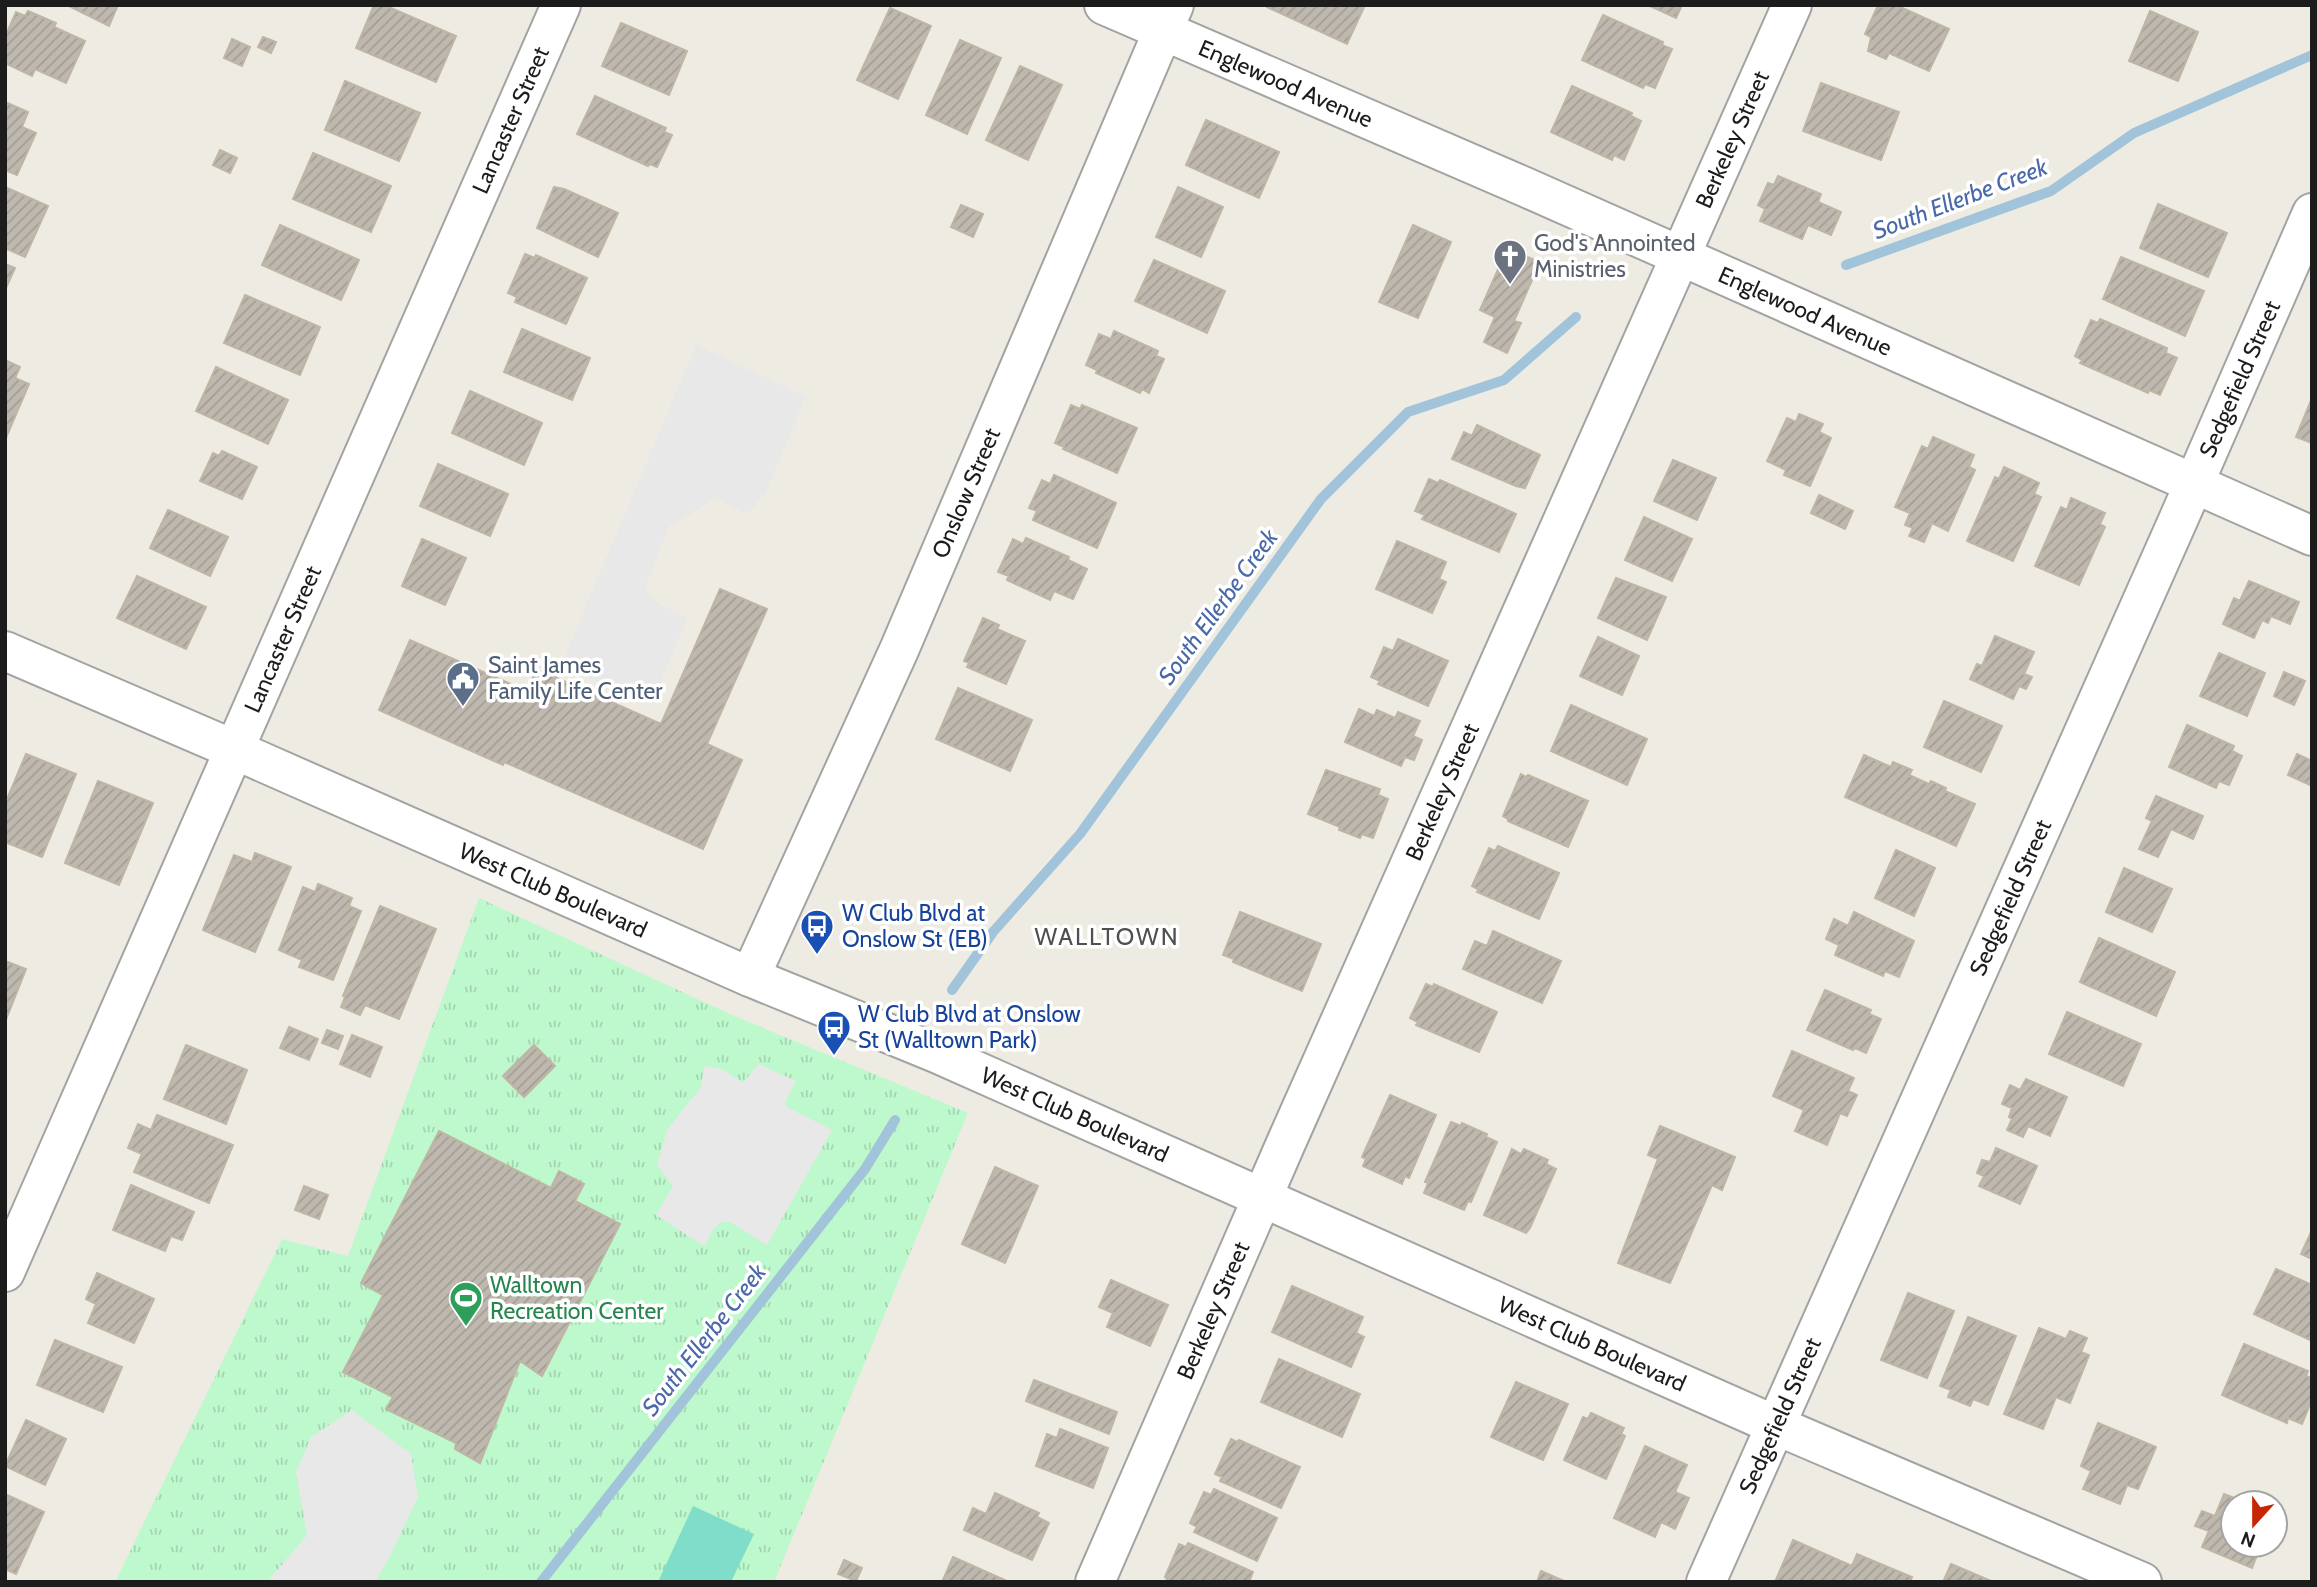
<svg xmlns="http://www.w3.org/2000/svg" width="2317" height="1587" font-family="Cabin,sans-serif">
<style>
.park{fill:url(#park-tufts)}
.pitch{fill:#80ddca}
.parking{fill:#e8e8e8}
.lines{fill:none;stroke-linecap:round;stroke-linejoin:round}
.stream{stroke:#a2c4db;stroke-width:10}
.building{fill:url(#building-hatch);stroke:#bfb5a4;stroke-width:2}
.minor-casing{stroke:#a3a3a3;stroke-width:42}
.minor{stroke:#fff;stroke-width:38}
.labels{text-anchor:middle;stroke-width:7;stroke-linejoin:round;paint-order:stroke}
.street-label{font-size:23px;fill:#1c1c1c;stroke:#fff}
.worship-label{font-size:23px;fill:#5b616d;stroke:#fff;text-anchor:start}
.service-label{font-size:23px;fill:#4e5e75;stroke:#fff;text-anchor:start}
.transit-label{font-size:23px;fill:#164399;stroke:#fff;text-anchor:start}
.leisure-label{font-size:23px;fill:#27864d;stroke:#fff;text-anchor:start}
.water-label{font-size:24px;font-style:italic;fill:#4a69aa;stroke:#fff}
.neighbourhood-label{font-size:24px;letter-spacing:2px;fill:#4f4f4f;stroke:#fff}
</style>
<defs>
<pattern id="park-tufts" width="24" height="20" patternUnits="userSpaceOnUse" patternTransform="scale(1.75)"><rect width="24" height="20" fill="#bef8cd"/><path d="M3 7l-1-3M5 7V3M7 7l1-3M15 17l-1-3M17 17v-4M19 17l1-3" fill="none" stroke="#a3d4af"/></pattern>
<pattern id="building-hatch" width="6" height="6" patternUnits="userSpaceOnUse" patternTransform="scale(1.75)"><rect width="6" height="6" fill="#beb8ae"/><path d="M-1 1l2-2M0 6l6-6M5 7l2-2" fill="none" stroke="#a39e95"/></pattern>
</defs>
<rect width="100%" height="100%" fill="#eeece2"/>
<!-- park -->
<path class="park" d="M479,898l253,117 236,98 -194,469h-659l167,-343 66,17z"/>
<!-- pitch -->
<path class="pitch" d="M693,1506l61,28 -23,48h-73z"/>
<!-- parking -->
<path class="parking" d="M696,345l110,51 -40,97 -19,21 -31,-16 -47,29 -24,61 15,17 28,12 -31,73 -29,3 -68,-26z
M758,1064l38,17 -10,19 -1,6 47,24 -65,115 -37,-23h-8l-8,6 -10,18 -48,-31 17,-29 -16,-21 10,-35 34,-43 3,-21 18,3 21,14z
M352,1410l59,44 7,43 -28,59 -15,26h-108l40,-47 -11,-63 15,-35z"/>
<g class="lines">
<!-- stream -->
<path class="stream" d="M1846,265l205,-74 83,-58 178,-78
M952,990l41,-58 87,-98 241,-335 87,-87 96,-32 72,-63
M541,1582l324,-413 30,-49"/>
</g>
<!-- building -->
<path class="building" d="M67,5h51l-9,21z
M374,5h10l72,31 -20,46 -80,-34z
M1268,5h97l-18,39 -80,-37z
M1648,5h34l-6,13z
M1878,5l6,3 2,-3h10l53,24 -20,42 -40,-18 -3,6 -18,-8 3,-14 -6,-3z
M890,8l41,18 -33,73 -41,-19z
M28,11l28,12 -2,4 31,14 -19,42 -31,-14 -3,7 -27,-13v-26l11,-25 9,4z
M2150,11l48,21 -20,49 -49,-20z
M1603,15l60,27 -1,3 10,4 -17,39 -10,-4 -2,4 -61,-28z
M621,23l66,28 -18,44 -67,-29z
M263,37l13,5 -5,11 -13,-6z
M232,39l18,8 -8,19 -18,-8z
M960,40l41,18 -34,76 -41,-19z
M1020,66l42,19 -34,75 -42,-20z
M345,81l75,32 -21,48 -74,-31z
M1821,83l78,29 -18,48 -78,-29z
M1572,86l60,27 -1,3 10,5 -17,39 -10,-5 -2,5 -61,-28z
M595,96l71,32 -2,4 8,3 -15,32 -7,-3 -2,2 -71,-32z
M5,102l23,10 -6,15 14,6 -19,42 -12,-5z
M1206,120l73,32 -20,46 -73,-33z
M220,150l17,8 -7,15 -17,-8z
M313,153l78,33 -20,46 -78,-33z
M1778,176l43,18 -3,8 23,10 -10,23 -23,-10 -6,14 -42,-18 5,-12 -7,-4 10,-22 6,2z
M5,187l43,19 -23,51 -20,-9z
M554,187l10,2 54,24 -20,44 -61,-29z
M1178,187l45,20 -22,50 -45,-20z
M2158,204l69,29 -19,44 -68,-29z
M961,205l22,9 -10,23 -22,-10z
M280,225l79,35 -18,40 -79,-35z
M1413,225l38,17 -33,76 -39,-16z
M1507,249l33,13 -26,59 7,2 -14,30 -23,-11 11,-25 -15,-7z
M525,254l10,4 1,-3 51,23 -21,46 -51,-22 2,-5 -9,-4z
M2121,257l83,34 -19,45 -82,-37z
M1154,260l71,31 -18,42 -72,-32z
M5,264l10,4 -10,22z
M245,295l75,32 -20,48 -76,-32z
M2100,319l67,29 -1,5 11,5 -17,37 -11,-5 -1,3 -68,-30 2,-3 -7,-4 16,-36 7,3z
M522,329l68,29 -18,42 -68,-28z
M1114,331l44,20 -2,5 8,3 -15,34 -7,-4 -2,4 -44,-20 1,-3 -11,-5 13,-31 12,5z
M5,360l15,7 -5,11 14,6 -24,56z
M216,367l72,33 -20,44 -72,-33z
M470,391l72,32 -18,42 -72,-32z
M2312,398v45l-16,-6z
M1071,405l9,4 2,-4 55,23 -20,45 -54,-24 1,-2 -9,-4z
M1799,414l24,10 -4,8 12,6 -21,48 -26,-11 2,-5 -19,-9 20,-43 9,4z
M1477,425l63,30 -15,33 -9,-2 -64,-27 12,-27 8,4z
M1933,437l41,18 -5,12 6,3 -27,61 -16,-8 -8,19 -15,-6 4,-8 -8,-3 5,-12 -15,-6 27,-61 6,3z
M222,451l35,16 -15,32 -42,-18 13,-28 6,3z
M1673,460l43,18 -19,42 -43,-19z
M438,464l70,30 -18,42 -70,-30z
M2004,467l35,16 -5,11 7,3 -28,64 -46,-20 28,-64 4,2z
M1054,475l62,28 -19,45 -64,-28 4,-9 -8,-3 13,-28 8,4z
M1429,479l9,4 2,-3 76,34 -17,38 -77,-33 3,-4 -10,-4z
M1819,495l34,16 -8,18 -34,-16z
M2071,498l34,15 -5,11 5,3 -26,58 -44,-19 26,-59 6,3z
M168,510l60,27 -18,39 -60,-28z
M1644,517l48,22 -20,42 -47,-21z
M1026,538l43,19 -1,3 19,9 -14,30 -19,-8 -4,9 -43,-20 2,-4 -11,-4 15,-33 10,5z
M422,539l44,19 -21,47 -43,-19z
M1397,541l49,21 -7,17 7,3 -14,31 -56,-24z
M137,576l69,31 -20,42 -69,-31z
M1616,578l50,19 -19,43 -49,-22z
M2249,581l50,21 -9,22 -19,-8 -3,7 -6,-3 -8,18 -31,-14 11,-26 6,3z
M720,589l47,20 -60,135 35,16 -39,89 -199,-87 -1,3 -124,-55 31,-70 117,51 10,-22 124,55z
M983,618l16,7 -2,4 28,12 -19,43 -39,-17 2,-4 -5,-2z
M1995,636l39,16 -10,22 8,3 -6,12 -7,-3 -6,13 -43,-20 7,-15 5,2z
M1598,637l41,19 -17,39 -42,-19z
M1398,639l50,22 -20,45 -50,-22 2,-3 -9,-4 13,-30 9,4z
M2219,653l46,20 -18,43 -47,-20z
M2284,672l21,9 -11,24 -20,-9z
M958,688l74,32 -22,51 -74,-32z
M1944,701l58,25 -21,46 -57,-25z
M1571,705l76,34 -20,46 -76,-34z
M1359,709l15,7 3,-6 18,8 3,-6 22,9 -7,15 9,4 -8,20 -9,-3 -4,9 -56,-24z
M2187,725l47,21 -2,5 10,5 -13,29 -10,-4 -3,7 -47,-21z
M26,754l50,20 -34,83 -37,-15v-38z
M2297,754l15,7 -2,24 -22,-10z
M1864,755l27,12 2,-5 19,8 -3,5 20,9 2,-3 15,7 -1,3 30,13 -19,42 -111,-49z
M1326,770l54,19 -2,6 10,4 -15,39 -11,-4 -2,4 -21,-8 1,-3 -32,-13z
M1521,774l5,3 2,-2 60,26 -20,46 -60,-26v-2l-5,-3z
M98,781l55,22 -34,82 -54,-22z
M2156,796l47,20 -10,23 -22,-10 -13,28 -19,-8 13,-28 -6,-3z
M1498,846l61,27 -20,46 -62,-27 2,-2 -7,-4 17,-38 6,3z
M1896,850l39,18 -21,48 -39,-18z
M255,853l36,14 -36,85 -52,-22 31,-75 18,7z
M2124,868l48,21 -20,43 -46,-20z
M318,884l34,14 -3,8 12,5 -28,69 -34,-13 3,-7 -23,-10 24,-63 12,5z
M380,906l56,23 -37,90 -34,-14 -5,10 -19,-8 4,-10 -2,-1z
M1240,912l81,32 -19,47 -69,-29 1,-3 -11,-4z
M1854,912l60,29 -15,36 -14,-6 -2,5 -48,-21 4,-10 -13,-6 8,-20 14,7z
M1493,931l68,30 -19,42 -79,-34 12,-28 12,5z
M2099,938l76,34 -19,44 -76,-34z
M5,961l21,8 -21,53z
M1426,984l7,3 1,-3 63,28 -18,40 -63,-27 2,-3 -8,-4z
M1825,990l46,20 -2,4 12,5 -15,34 -11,-5 -2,2 -46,-20z
M2067,1012l74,32 -18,42 -74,-32z
M289,1027l29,12 -9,21 -29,-12z
M327,1030l16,6 -5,13 -16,-6z
M352,1035l30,12 -12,30 -30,-13z
M186,1045l61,25 -21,54 -62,-25z
M534,1045l21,21 -31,31 -21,-21z
M1792,1051l62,27 -6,13 9,4 -10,21 -7,-3 -13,32 -32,-14 9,-21 -31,-14z
M2026,1079l41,18 -17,39 -22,-10 -5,11 -16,-7 5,-11 -3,-2 3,-9 -10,-4 8,-19 10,5z
M1390,1095l46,20 -27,63 -4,-2 -3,8 -39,-18 3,-7 -4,-2z
M157,1115l76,30 -24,58 -75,-31 8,-18 -14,-6 10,-24 13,6z
M1451,1122l10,4 1,-3 25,11 -1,3 11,5 -26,60 -3,-1 -4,9 -40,-17 4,-10 -3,-1z
M1660,1126l75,31 -13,33 -10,-5 -42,98 -52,-20 40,-104 -10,-4z
M439,1131l112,57 8,-17 25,13 -9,17 45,23 -78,152 -22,-15 -40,102 -25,-14 1,-6 -70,-34 7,-12 -50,-25 40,-77 -22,-12z
M1996,1148l41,18 -17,38 -41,-18 5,-10 -7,-3 5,-13 8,2z
M1512,1149l9,5 3,-5 24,11 -2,4 10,5 -26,59 -4,5 -42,-18z
M995,1167l43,19 -33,77 -43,-19z
M131,1185l63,27 -12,28 -11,-4 -6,15 -52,-21z
M304,1186l24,9 -9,24 -24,-9z
M2312,1230v29l-11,-5z
M2276,1269l36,16v56l-58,-27z
M97,1273l57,26 -20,44 -46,-20 8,-19 -10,-5z
M1111,1280l57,25 -18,41 -43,-19 6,-14 -14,-6z
M1292,1286l71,31 -7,16 8,4 -13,30 -79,-35z
M1908,1293l46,18 -27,67 -46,-18z
M1968,1317l48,19 -28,69 -15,-6 -3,7 -22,-9 3,-7 -11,-4z
M2039,1328l27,11 4,-8 17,7 -6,14 8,3 -19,48 -14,-6 -13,32 -39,-15z
M55,1340l67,27 -19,45 -66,-27z
M2244,1344l64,27 -2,5 6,2v21l-10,25 -14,-6 -1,5 -65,-28z
M1279,1359l81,35 -18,43 -81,-35z
M1034,1380l83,32 -8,22 -83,-33z
M1516,1382l52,22 -25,56 -52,-23z
M1591,1413l33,15 -3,6 4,2 -19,43 -42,-19 19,-43 5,2z
M26,1420l40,19 -21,46 -40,-19z
M2098,1423l58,24 -18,42 -11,-4 -7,19 -37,-15 8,-18 -10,-5z
M1060,1429l48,19 -15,40 -57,-22 11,-32 10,4z
M1231,1439l6,3 2,-2 61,27 -19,41 -61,-27 2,-4 -7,-3z
M1645,1446l42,19 -12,27 14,6 -14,31 -14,-7 -6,15 -41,-19z
M1214,1489l63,29 -20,43 -63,-29 3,-5 -7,-4 14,-31 7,3z
M995,1493l44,20 -2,4 12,6 -17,37 -68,-30 9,-22 13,6z
M5,1494l39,18 -28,62 -11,-5z
M2224,1494l23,9h-14v42h28l-9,23 -50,-21 7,-16 -14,-5 7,-15 13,5z
M1793,1540l59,26 5,-12 55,23 -2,5h-135z
M1188,1543l65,29 -4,10h-79l-5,-5 14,-33 7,3z
M953,1557l56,25h-67z
M844,1560l18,8 -6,13 -18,-7z
M1951,1564l40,17v1h-48z
M1541,1571l25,11h-29z"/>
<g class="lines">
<defs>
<g id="minor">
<path id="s1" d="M1104,5l421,182 787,349"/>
<path id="s2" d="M5,651l230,99 515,227 186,76 839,372 367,157"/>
<path id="s3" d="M750,977l149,-327 275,-645"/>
<path id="s4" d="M5,1272l556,-1267"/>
<path id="s5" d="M1095,1582l191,-439 506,-1138"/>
<path id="s6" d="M1706,1582l473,-1064 133,-305"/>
</g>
</defs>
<!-- minor casing -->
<use href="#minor" class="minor-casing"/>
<!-- minor -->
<use href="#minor" class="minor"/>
</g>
<!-- icons -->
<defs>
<symbol id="church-pin" viewBox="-11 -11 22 30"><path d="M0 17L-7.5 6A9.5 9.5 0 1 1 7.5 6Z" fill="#6b7280" stroke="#fff"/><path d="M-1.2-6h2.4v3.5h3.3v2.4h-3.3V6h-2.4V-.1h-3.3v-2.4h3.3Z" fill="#fff"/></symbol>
<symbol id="civic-pin" viewBox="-11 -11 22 30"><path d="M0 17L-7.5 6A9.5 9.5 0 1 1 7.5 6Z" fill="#5c6f8a" stroke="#fff"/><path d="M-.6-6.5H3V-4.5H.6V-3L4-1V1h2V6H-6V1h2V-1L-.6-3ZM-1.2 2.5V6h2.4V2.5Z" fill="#fff"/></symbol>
<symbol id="bus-pin" viewBox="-11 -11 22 30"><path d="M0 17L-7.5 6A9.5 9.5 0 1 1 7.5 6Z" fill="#1a4fb4" stroke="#fff"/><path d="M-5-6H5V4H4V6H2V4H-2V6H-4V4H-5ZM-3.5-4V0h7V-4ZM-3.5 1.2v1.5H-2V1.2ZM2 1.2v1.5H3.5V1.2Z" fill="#fff"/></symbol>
<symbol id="stadium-pin" viewBox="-11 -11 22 30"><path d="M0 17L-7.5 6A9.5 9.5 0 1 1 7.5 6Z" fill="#2e9e5b" stroke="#fff"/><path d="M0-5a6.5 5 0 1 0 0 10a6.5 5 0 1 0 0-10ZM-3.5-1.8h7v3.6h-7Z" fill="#fff"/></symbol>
</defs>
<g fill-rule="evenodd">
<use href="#church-pin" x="1491" y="237" width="38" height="52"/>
<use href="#civic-pin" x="444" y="659" width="38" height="52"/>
<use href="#bus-pin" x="798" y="907" width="38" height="52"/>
<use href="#bus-pin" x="815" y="1008" width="38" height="52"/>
<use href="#stadium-pin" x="447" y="1279" width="38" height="52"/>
</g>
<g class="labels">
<!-- street labels -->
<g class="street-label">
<text dy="8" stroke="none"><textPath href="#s1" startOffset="198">Englewood Avenue</textPath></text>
<text dy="8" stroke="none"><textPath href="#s4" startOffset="1258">Lancaster Street</textPath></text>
<text dy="8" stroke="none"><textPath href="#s5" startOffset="1577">Berkeley Street</textPath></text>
<text dy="8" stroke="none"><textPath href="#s1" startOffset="765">Englewood Avenue</textPath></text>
<text dy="8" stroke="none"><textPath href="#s6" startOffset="1316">Sedgefield Street</textPath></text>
<text dy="8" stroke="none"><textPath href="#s3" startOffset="530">Onslow Street</textPath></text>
<text dy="8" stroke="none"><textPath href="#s4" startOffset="691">Lancaster Street</textPath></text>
<text dy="8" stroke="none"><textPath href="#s5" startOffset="863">Berkeley Street</textPath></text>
<text dy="8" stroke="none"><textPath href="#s2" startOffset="598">West Club Boulevard</textPath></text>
<text dy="8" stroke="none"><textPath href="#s6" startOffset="749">Sedgefield Street</textPath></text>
<text dy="8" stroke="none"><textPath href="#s2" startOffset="1166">West Club Boulevard</textPath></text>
<text dy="8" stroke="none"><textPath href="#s5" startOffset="296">Berkeley Street</textPath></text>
<text dy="8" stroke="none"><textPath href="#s2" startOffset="1732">West Club Boulevard</textPath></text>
<text dy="8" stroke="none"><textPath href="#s6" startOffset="182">Sedgefield Street</textPath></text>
</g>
<!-- worship labels -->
<g class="worship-label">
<text x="1534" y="251">God's Annointed<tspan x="1534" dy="26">Ministries</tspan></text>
</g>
<!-- service labels -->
<g class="service-label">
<text x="488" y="673">Saint James<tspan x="488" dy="26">Family Life Center</tspan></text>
</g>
<!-- transit labels -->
<g class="transit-label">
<text x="842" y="921">W Club Blvd at<tspan x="842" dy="26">Onslow St (EB)</tspan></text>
<text x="858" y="1022">W Club Blvd at Onslow<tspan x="858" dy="26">St (Walltown Park)</tspan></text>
</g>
<!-- leisure labels -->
<g class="leisure-label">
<text x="490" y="1293">Walltown<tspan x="490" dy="26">Recreation Center</tspan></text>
</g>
<!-- water labels -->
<g class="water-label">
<text transform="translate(1960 199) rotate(-21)" y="8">South Ellerbe Creek</text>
<text transform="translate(1218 607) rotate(-54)" y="8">South Ellerbe Creek</text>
<text transform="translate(704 1340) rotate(-52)" y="8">South Ellerbe Creek</text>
</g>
<!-- neighbourhood labels -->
<g class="neighbourhood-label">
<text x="1107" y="945">WALLTOWN</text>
</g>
</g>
<!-- border -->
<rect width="2317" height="1587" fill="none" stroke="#1c1c1c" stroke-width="14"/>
<!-- north arrow -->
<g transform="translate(2254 1524) rotate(201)"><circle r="33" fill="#ffffff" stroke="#a4a4a4" stroke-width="2"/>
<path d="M0-5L12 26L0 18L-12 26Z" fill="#c62602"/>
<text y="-10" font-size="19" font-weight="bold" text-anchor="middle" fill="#1c1c1c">N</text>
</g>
</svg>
